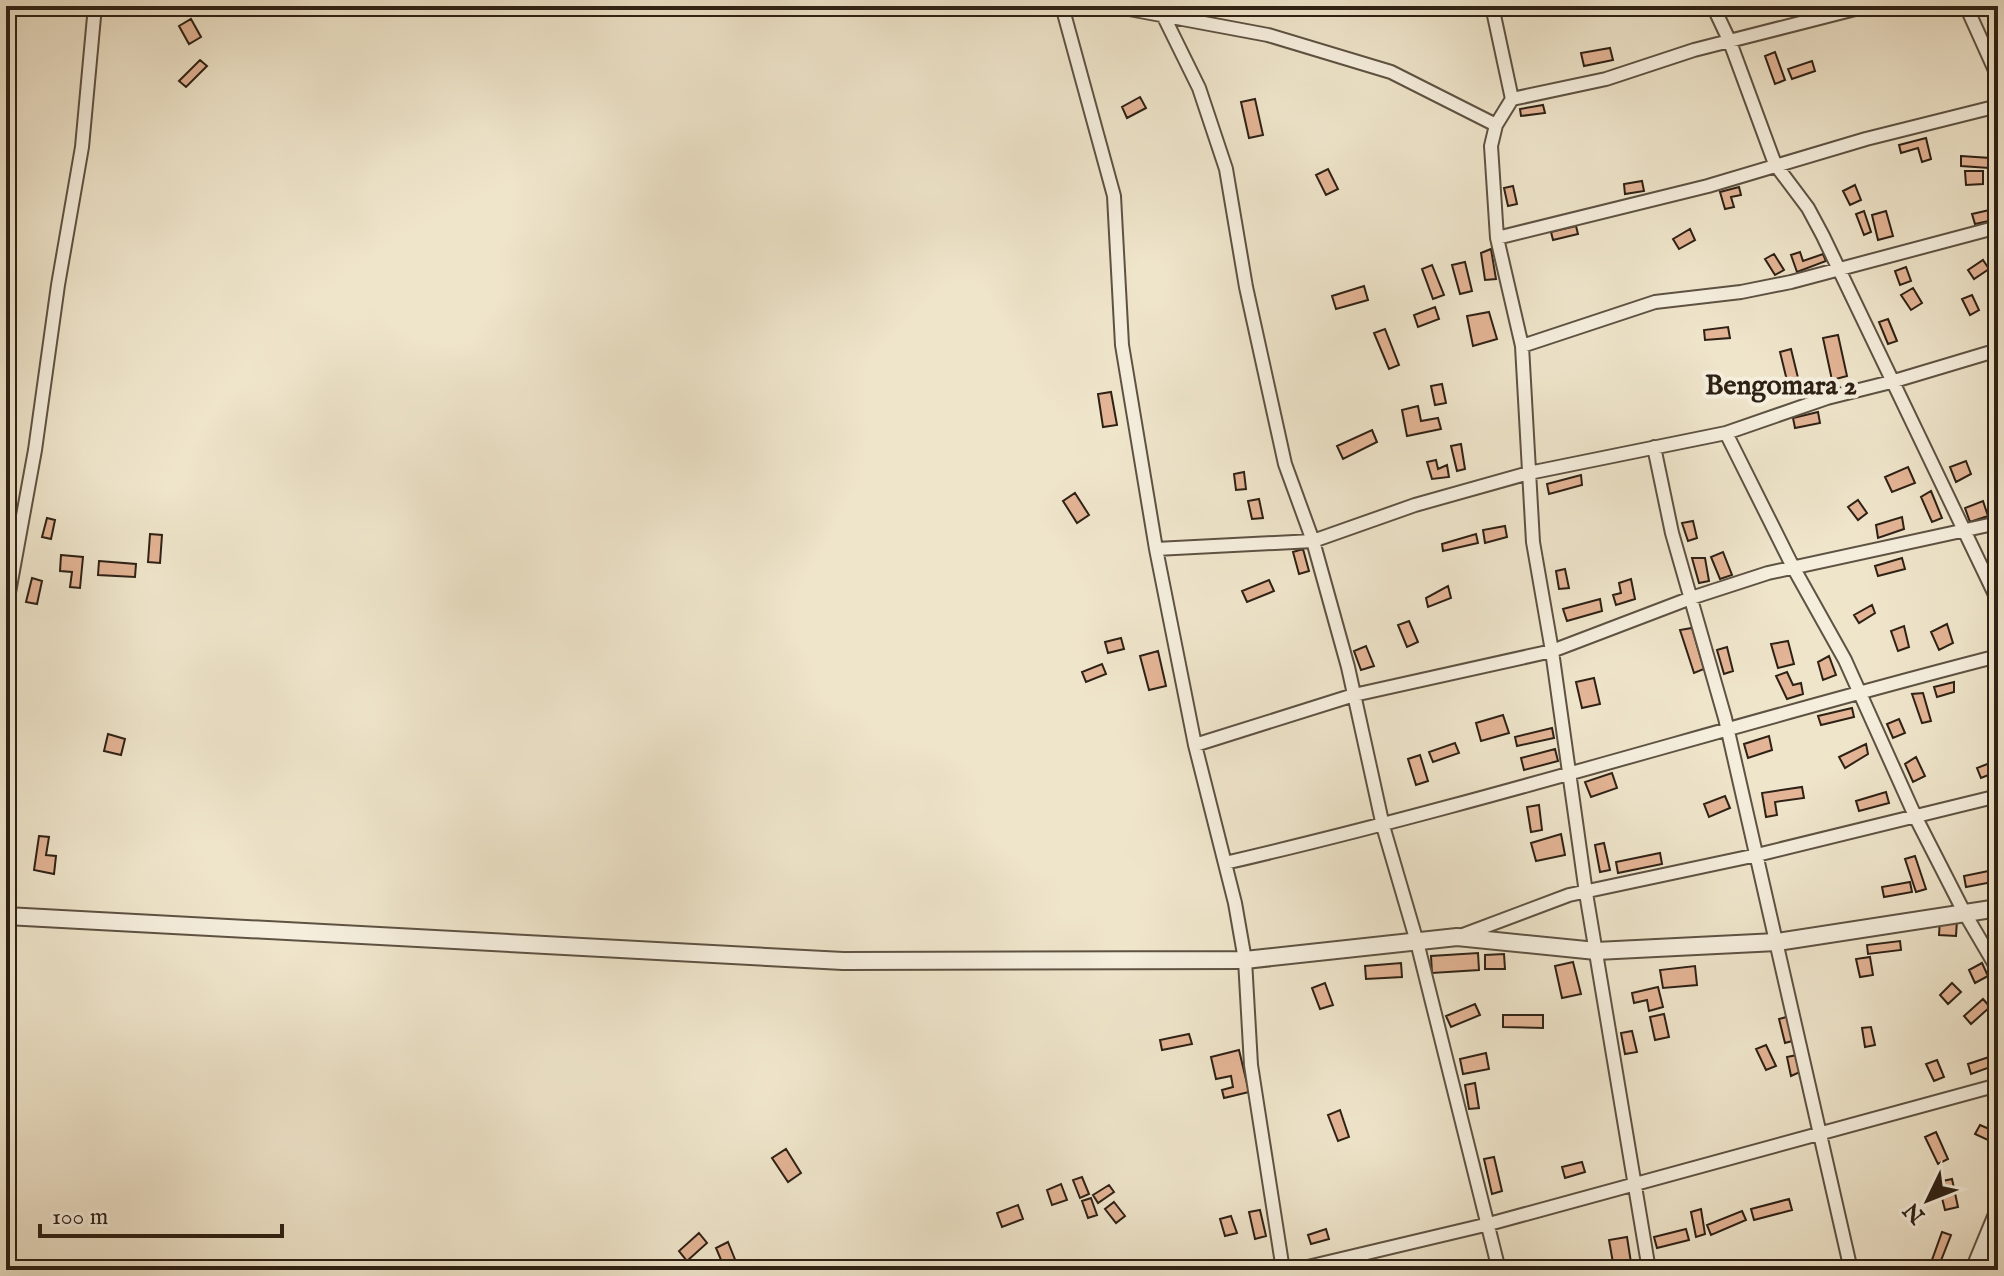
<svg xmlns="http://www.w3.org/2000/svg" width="2004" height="1276" font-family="'IM FELL English',serif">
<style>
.building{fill:#e3b495;stroke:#2e2115;stroke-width:2}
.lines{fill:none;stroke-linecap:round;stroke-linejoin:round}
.minor-casing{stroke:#5e5242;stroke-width:16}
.tertiary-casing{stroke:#5e5242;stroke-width:20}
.minor{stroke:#f5eedd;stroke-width:12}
.tertiary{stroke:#f5eedd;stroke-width:16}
.labels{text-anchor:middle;stroke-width:8;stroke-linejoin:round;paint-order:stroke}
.quarter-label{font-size:28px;font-weight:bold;fill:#2e2115;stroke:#f5eedd}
</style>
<rect width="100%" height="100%" fill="#efe5cb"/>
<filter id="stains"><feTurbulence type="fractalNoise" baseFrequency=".0025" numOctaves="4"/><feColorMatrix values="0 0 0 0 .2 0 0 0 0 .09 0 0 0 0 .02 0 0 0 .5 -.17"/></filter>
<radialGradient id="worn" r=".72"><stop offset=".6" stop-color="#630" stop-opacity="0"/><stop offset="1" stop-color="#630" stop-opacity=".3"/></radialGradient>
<!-- building -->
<path class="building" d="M191,19l10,18 -12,7 -10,-18z
M1610,48l3,12 -29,6 -3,-13z
M1775,52l10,28 -10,4 -10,-28z
M200,60l7,6 -21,21 -7,-6z
M1812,61l3,10 -23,8 -4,-10z
M1140,97l6,11 -19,10 -5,-11z
M1255,99l8,36 -14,3 -8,-36z
M1543,105l2,8 -24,3 -1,-7z
M1926,138l5,21 -9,3 -4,-14 -17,5 -2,-8z
M1961,156l29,2 -1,10 -28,-2z
M1328,169l10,20 -12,6 -10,-20z
M1965,171h18v13l-17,1z
M1642,181l2,10 -19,3 -1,-10z
M1855,185l6,15 -11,5 -7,-14z
M1513,186l4,18 -9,2 -4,-18z
M1739,187l2,8 -10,2 3,10 -9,2 -5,-17z
M1998,208v11l-23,5 -3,-10z
M1864,211l7,21 -7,3 -8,-21z
M1886,211l7,25 -15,4 -6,-25z
M1576,226l2,8 -25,6 -2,-8z
M1690,229l5,11 -16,9 -6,-10z
M1491,249l5,30 -11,1 -4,-27z
M1800,252l3,9 20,-7 3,7 -29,11 -6,-17z
M1774,254l10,16 -9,5 -10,-16z
M1983,260l6,9 -15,10 -6,-9z
M1465,262l7,29 -12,3 -8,-29z
M1432,265l12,30 -11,4 -11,-30z
M1906,267l5,14 -11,4 -5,-14z
M1364,286l4,14 -32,9 -4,-13z
M1913,288l9,15 -11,7 -10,-15z
M1972,295l7,15 -9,5 -8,-16z
M1435,307l4,12 -21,8 -4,-12z
M1489,312l8,27 -24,7 -6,-30z
M1888,319l9,22 -9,3 -9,-22z
M1728,327l2,11 -25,2 -1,-10z
M1385,329l14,36 -10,4 -15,-36z
M1838,335l9,41 -15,4 -9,-42z
M1791,349l9,37 -11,3 -9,-37z
M1442,384l4,19 -11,2 -4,-19z
M1111,392l6,33 -14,2 -5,-33z
M1418,406l3,15 17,-3 3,11 -34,7 -5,-26z
M1998,411v36h-1l-7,-34z
M1818,412l2,11 -25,5 -2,-10z
M1372,430l5,12 -34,17 -6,-13z
M1461,444l4,25 -8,2 -6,-25z
M1436,460l2,9 9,-4 2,12 -17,2 -5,-17z
M1966,461l5,13 -15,8 -6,-15z
M1908,467l7,16 -23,9 -7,-15z
M1244,472l2,17 -10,1 -2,-16z
M1581,475l1,10 -33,9 -2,-10z
M1931,491l11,27 -10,4 -11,-25z
M1075,493l14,22 -12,8 -14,-22z
M1259,499l4,19 -11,1 -4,-18z
M1858,500l9,13 -9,7 -10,-13z
M1983,501l5,15 -18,6 -5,-14z
M1902,517l2,12 -26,9 -2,-13z
M47,518l8,2 -4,19 -9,-2z
M1693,521l4,17 -9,3 -6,-18z
M1505,526l2,11 -22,6 -2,-13z
M150,534l12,1 -2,28 -12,-1z
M1476,534l2,9 -35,8 -1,-7z
M1303,549l6,22 -10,3 -6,-22z
M1723,552l9,23 -12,4 -9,-22z
M61,555l22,2 -3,31 -10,-1 2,-15 -12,-1z
M1692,558h13l4,23 -10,2z
M1902,558l3,11 -27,7 -3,-10z
M99,561l37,3 -1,13 -37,-2z
M1565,569l4,19 -10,1 -3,-18z
M32,578l10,3 -5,23 -11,-2z
M1631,579l4,20 -19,6 -3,-10 8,-2 -2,-10z
M1269,580l5,11 -27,11 -5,-11z
M1448,586l3,12 -23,9 -2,-9z
M1600,599l2,12 -35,10 -4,-12z
M1872,605l3,8 -16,10 -5,-8z
M1409,621l9,21 -11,5 -9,-22z
M1947,624l6,19 -14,7 -8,-18z
M1904,626l5,21 -11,4 -7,-20z
M1692,628l12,41 -10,4 -14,-43z
M1121,638l3,11 -16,4 -3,-11z
M1788,641l6,23 -16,4 -7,-24z
M1366,646l8,20 -13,4 -7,-19z
M1727,647l6,24 -9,3 -7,-24z
M1158,651l8,35 -17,4 -9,-34z
M1829,656l7,19 -13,5 -5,-18z
M1102,664l4,10 -20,8 -4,-10z
M1787,672l6,13 8,-2 2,11 -16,5 -11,-23z
M1594,678l6,26 -18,4 -6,-26z
M1954,682v10l-17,5 -3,-10z
M1923,693l8,28 -9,2 -10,-29z
M1852,708l2,9 -33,8 -3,-9z
M1503,715l6,18 -28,8 -5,-18z
M1899,719l6,14 -12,5 -6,-14z
M1552,728l2,10 -37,8 -2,-9z
M108,734l17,5 -4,16 -17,-4z
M1769,736l3,14 -24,8 -4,-14z
M1455,743l4,10 -26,9 -4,-10z
M1866,744l2,10 -23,14 -6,-11z
M1555,749l3,12 -34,9 -3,-12z
M1420,755l8,26 -12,4 -8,-26z
M1916,757l9,19 -12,6 -8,-18z
M1995,761l1,11 -15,6 -4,-10z
M1612,773l5,15 -26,9 -6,-15z
M1802,787l2,11 -29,4 2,13 -11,2 -4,-24z
M1886,792l3,11 -30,8 -3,-10z
M1725,796l5,12 -21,9 -5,-13z
M1539,805l3,25 -11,2 -4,-25z
M1561,834l4,21 -29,6 -5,-18z
M39,836l10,1 -3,18 10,1 -2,18 -20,-4z
M1604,843l6,27 -10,2 -5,-27z
M1660,853l2,11 -44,9 -2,-11z
M1915,856l11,33 -10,3 -11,-33z
M1998,869v12l-32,6 -2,-11z
M1910,882l2,10 -28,5 -2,-10z
M1940,919l17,1 -1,16 -17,-1z
M1900,941l1,9 -33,4 -1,-9z
M1478,953l1,17 -47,3 -1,-17z
M1504,954l1,15h-20v-14z
M1870,957l3,18 -13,2 -4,-18z
M1573,962l8,32 -19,4 -7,-32z
M1401,963l1,14 -36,2 -1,-13z
M1982,963l6,13 -13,7 -6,-13z
M1695,966l2,19 -34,3 -3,-18z
M1325,983l8,22 -13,4 -8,-21z
M1952,983l9,9 -13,12 -8,-9z
M1658,987l5,20 -14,4 -2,-11 -13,3 -2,-10z
M1983,999l7,8 -19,17 -7,-8z
M1475,1004l5,11 -29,12 -5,-11z
M1664,1014l5,23 -14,3 -5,-23z
M1503,1015h40v13l-40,-1z
M1790,1016l6,24 -11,3 -6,-24z
M1871,1027l4,18 -10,2 -3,-19z
M1632,1031l5,21 -12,2 -4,-21z
M1189,1034l3,10 -30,6 -2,-10z
M1766,1045l10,21 -10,4 -10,-21z
M1239,1050l10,42 -25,6 -2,-8 11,-3 -2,-11 -15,3 -5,-22z
M1486,1053l3,16 -26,5 -3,-15z
M1797,1055l3,17 -9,4 -4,-19z
M1992,1056l4,9 -25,9 -3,-10z
M1937,1060l7,17 -10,4 -8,-17z
M1475,1083l4,25 -10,1 -4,-24z
M1340,1110l9,27 -11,4 -10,-26z
M1980,1125l14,6 -4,10 -15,-7z
M1936,1132l12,27 -10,5 -13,-27z
M786,1149l15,24 -13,9 -16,-24z
M1494,1157l8,34 -10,3 -8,-35z
M1582,1162l3,10 -20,6 -3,-11z
M1082,1177l7,17 -9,4 -7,-18z
M1952,1179l6,28 -13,3 -7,-28z
M1061,1184l6,16 -15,5 -5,-15z
M1109,1185l5,7 -16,11 -5,-8z
M1091,1198l6,17 -9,3 -6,-17z
M1789,1199l3,11 -38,10 -3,-11z
M1114,1202l11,14 -9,7 -11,-14z
M1018,1205l5,14 -21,8 -5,-14z
M1701,1209l4,25 -9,3 -5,-25z
M1260,1210l6,26 -11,3 -6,-27z
M1742,1211l4,9 -35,15 -4,-10z
M1231,1216l6,17 -12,3 -5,-17z
M1326,1229l3,10 -18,5 -3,-9z
M1686,1229l3,11 -32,8 -3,-11z
M1942,1232l9,3 -11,28 -8,-3z
M699,1233l8,10 -20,18 -8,-10z
M1627,1237l5,32 -30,1 -1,-5 12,-2 -4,-23z
M728,1242l8,20 -12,5 -8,-19z"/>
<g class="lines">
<defs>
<path id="minor" d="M6,6h1
M1062,6l52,190 8,149 34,204 39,196 40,158 10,57 6,105 32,205
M1113,6l155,29 123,37 105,53
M1161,6l3,11 35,71 27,81 20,118 39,177 28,77 35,126 35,159 34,116 82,328
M1492,6l20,93 -16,26 -5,21 6,92 25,108 11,196 19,109 34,242 63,377
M1713,6l17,36 45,122 33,44 15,28 175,365
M1966,6l32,71
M1512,99l94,-20 88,-29 173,-44
M1497,238l211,-52 158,-47 132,-33
M1522,346l133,-44 86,-10 50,-10 207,-55
M1726,433l67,134 52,93 71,158 48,94 34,58
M1654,447l18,86 53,185 126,552
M1156,549l157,-8 102,-36 114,-32 197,-40 101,-35 64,-16 107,-32
M6,609l29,-159 23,-165 24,-138 13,-141
M1195,745l159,-50 198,-44 139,-53 77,-25 230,-50
M1225,863c260,-60 514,-141 773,-207
M1460,936l109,-41 188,-40 241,-59
M1295,1270l194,-46 509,-139"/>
<path id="tertiary" d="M6,916l837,45 402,-1 212,-23 139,14 181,-9 221,-34
M1974,1270l24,-58"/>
</defs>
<!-- minor casing -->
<use href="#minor" class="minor-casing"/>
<!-- tertiary casing -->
<use href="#tertiary" class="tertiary-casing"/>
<!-- minor -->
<use href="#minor" class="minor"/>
<!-- tertiary -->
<use href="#tertiary" class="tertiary"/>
</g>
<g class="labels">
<!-- quarter labels -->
<g class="quarter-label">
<text x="1781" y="394">Bengomara 2</text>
</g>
</g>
<!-- margin -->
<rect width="2004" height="1276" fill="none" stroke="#efe5cb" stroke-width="32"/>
<rect x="8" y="8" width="1988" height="1260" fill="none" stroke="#2e2115" stroke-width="4"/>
<rect x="16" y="16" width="1972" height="1244" fill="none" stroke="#2e2115" stroke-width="2"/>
<!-- north arrow -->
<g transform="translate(1928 1200) rotate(227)" stroke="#f5eedd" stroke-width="6" paint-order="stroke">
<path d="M0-6L14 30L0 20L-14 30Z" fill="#2e2115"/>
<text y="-12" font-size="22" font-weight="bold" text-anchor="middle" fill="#2e2115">N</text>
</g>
<!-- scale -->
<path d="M40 1224v12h242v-12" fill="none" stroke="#2e2115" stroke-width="4"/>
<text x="52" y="1224" font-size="24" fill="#2e2115" stroke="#f5eedd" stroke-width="6" paint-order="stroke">100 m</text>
<rect width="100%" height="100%" filter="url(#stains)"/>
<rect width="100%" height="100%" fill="url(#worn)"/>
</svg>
